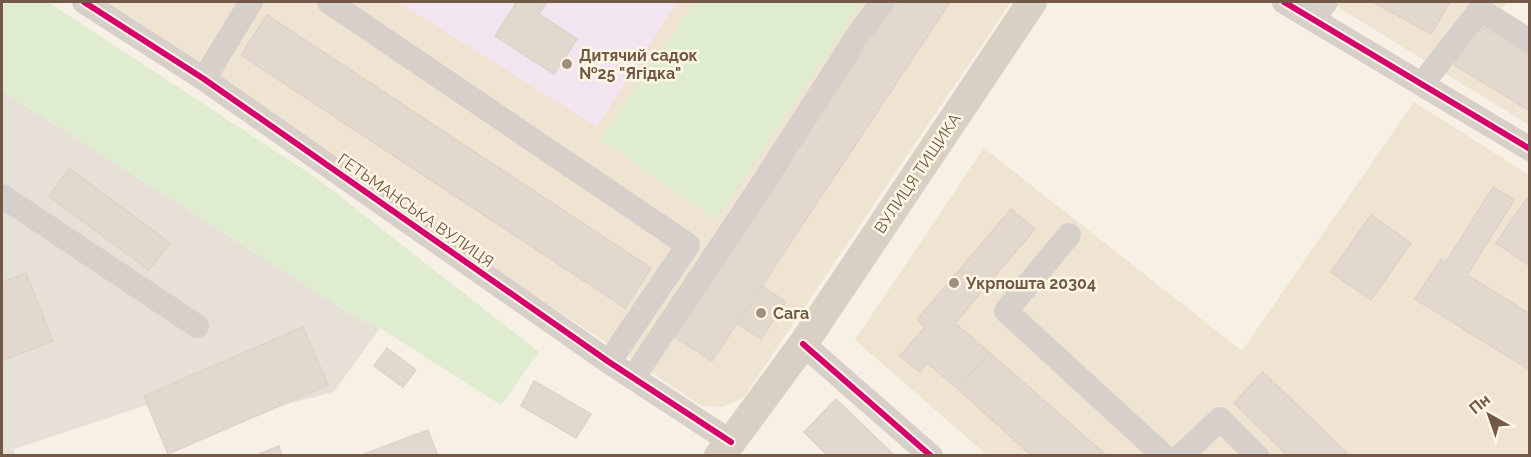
<svg xmlns="http://www.w3.org/2000/svg" width="1531" height="457" font-family="Raleway,sans-serif">
<style>
.residential{fill:#efe3d2}
.industrial{fill:#e7e0d7}
.education{fill:#f2e5ef}
.green{fill:#dfecd0}
.building{fill:#e2d8cd;stroke:#ded3c8;stroke-width:1.5}
.lines{fill:none;stroke-linecap:round;stroke-linejoin:round}
.minor{stroke:#d7cfc9;stroke-width:24}
.major{stroke:#d9d0c4;stroke-width:30}
.cycleway-casing{stroke:#fff6e4;stroke-width:10}
.cycleway{stroke:#d6006c;stroke-width:6}
.poi-dot{fill:#a08d7e;stroke:#fff6e4;stroke-width:2}
.labels{text-anchor:middle;stroke-width:5;stroke-linejoin:round;paint-order:stroke}
.poi-label{font-size:16px;font-weight:bold;fill:#715847;stroke:#fff6e4;text-anchor:start}
.street-label{font-size:16px;fill:#715847;stroke:#fff6e4}
</style>
<rect width="100%" height="100%" fill="#f6f0e5"/>
<!-- residential -->
<path class="residential" d="M91,2h920l-268,396 -21,9 -20,-1z
M1330,2h177l-6,8 28,19v96z
M1414,102l115,73v280h-542l-132,-115 129,-192 258,203z"/>
<!-- industrial -->
<path class="industrial" d="M2,91l358,229 20,8 -46,64 -55,14 -111,48 -21,-49 -133,44 1,6h-13z"/>
<!-- education -->
<path class="education" d="M398,2h279l-80,125z"/>
<!-- green -->
<path class="green" d="M2,2h46l267,175 224,175 -38,53 -121,-77 -20,-8 -358,-229z
M695,2h167l-146,218 -116,-81z"/>
<!-- building -->
<path class="building" d="M517,2h30l-8,12 38,25 -23,35 -59,-38z
M896,2h54l-238,359 -38,-25z
M1373,2h77l-19,32z
M267,15l384,253 -26,40 -384,-253z
M1478,25l52,31v55l-76,-46z
M69,168l101,75 -21,27 -100,-74z
M1493,187l21,13 -47,75 63,39v56l-115,-71 26,-40 5,3z
M1527,198l3,1v67l-34,-23z
M1011,209l24,20 -80,94 34,29 -31,37 -31,-26 -7,9 -20,-16 25,-29 -8,-7z
M1371,215l40,28 -40,57 -40,-28z
M26,273l27,68 -51,20v-79z
M762,286l24,16 -25,37 -24,-16z
M303,327l25,58 -160,69 -24,-58z
M387,348l29,22 -13,17 -29,-21z
M989,352l118,104h-75l-74,-67z
M1263,372l87,84h-62l-54,-53z
M534,381l57,33 -15,24 -55,-32z
M836,399l6,6 53,51h-67l-24,-24z
M428,430l10,26h-79z
M279,446l3,10h-28z"/>
<g class="lines">
<!-- minor -->
<path class="minor" d="M84,2l120,77 405,283 122,80
M329,2l359,243 -79,117
M1284,2l246,147
M1313,19l13,-17
M204,79l47,-77
M1422,84l58,-74 50,31
M2,196l195,130
M1069,235l-63,76 158,145
M803,344l128,112
M633,378l128,-192 99,-154 22,-30
M1181,456l39,-37 37,37"/>
<!-- major -->
<path class="major" d="M719,456l12,-14 72,-98 229,-342"/>
<defs>
<path id="cycleway" d="M84,2l120,77 405,283 122,80
M1284,2l246,147
M803,344l128,112"/>
</defs>
<!-- cycleway casing -->
<use href="#cycleway" class="cycleway-casing"/>
<!-- cycleway -->
<use href="#cycleway" class="cycleway"/>
</g>
<!-- markers -->
<g class="poi-dot">
<circle cx="567" cy="64" r="6"/>
<circle cx="954" cy="283" r="6"/>
<circle cx="761" cy="313" r="6"/>
</g>
<g class="labels">
<!-- poi labels -->
<g class="poi-label">
<text x="579" y="61">Дитячий садок<tspan x="579" dy="18">№25 "Ягідка"</tspan></text>
<text x="966" y="289">Укрпошта 20304</text>
<text x="773" y="319">Сага</text>
</g>
<!-- street labels -->
<g class="street-label">
<text transform="translate(917 173) rotate(-56)" y="6">ВУЛИЦЯ ТИЩИКА</text>
<text transform="translate(416 210) rotate(35)" y="6">ГЕТЬМАНСЬКА ВУЛИЦЯ</text>
</g>
</g>
<!-- border -->
<rect width="1531" height="457" fill="none" stroke="#715847" stroke-width="6"/>
<!-- north arrow -->
<g transform="translate(1489 415) rotate(320)" stroke="#fff6e4" stroke-width="4.5" paint-order="stroke">
<path d="M0-4.5L10 22L0 15L-10 22Z" fill="#715847"/>
<text y="-9" font-size="16" font-weight="bold" text-anchor="middle" fill="#715847">Пн</text>
</g>
</svg>
